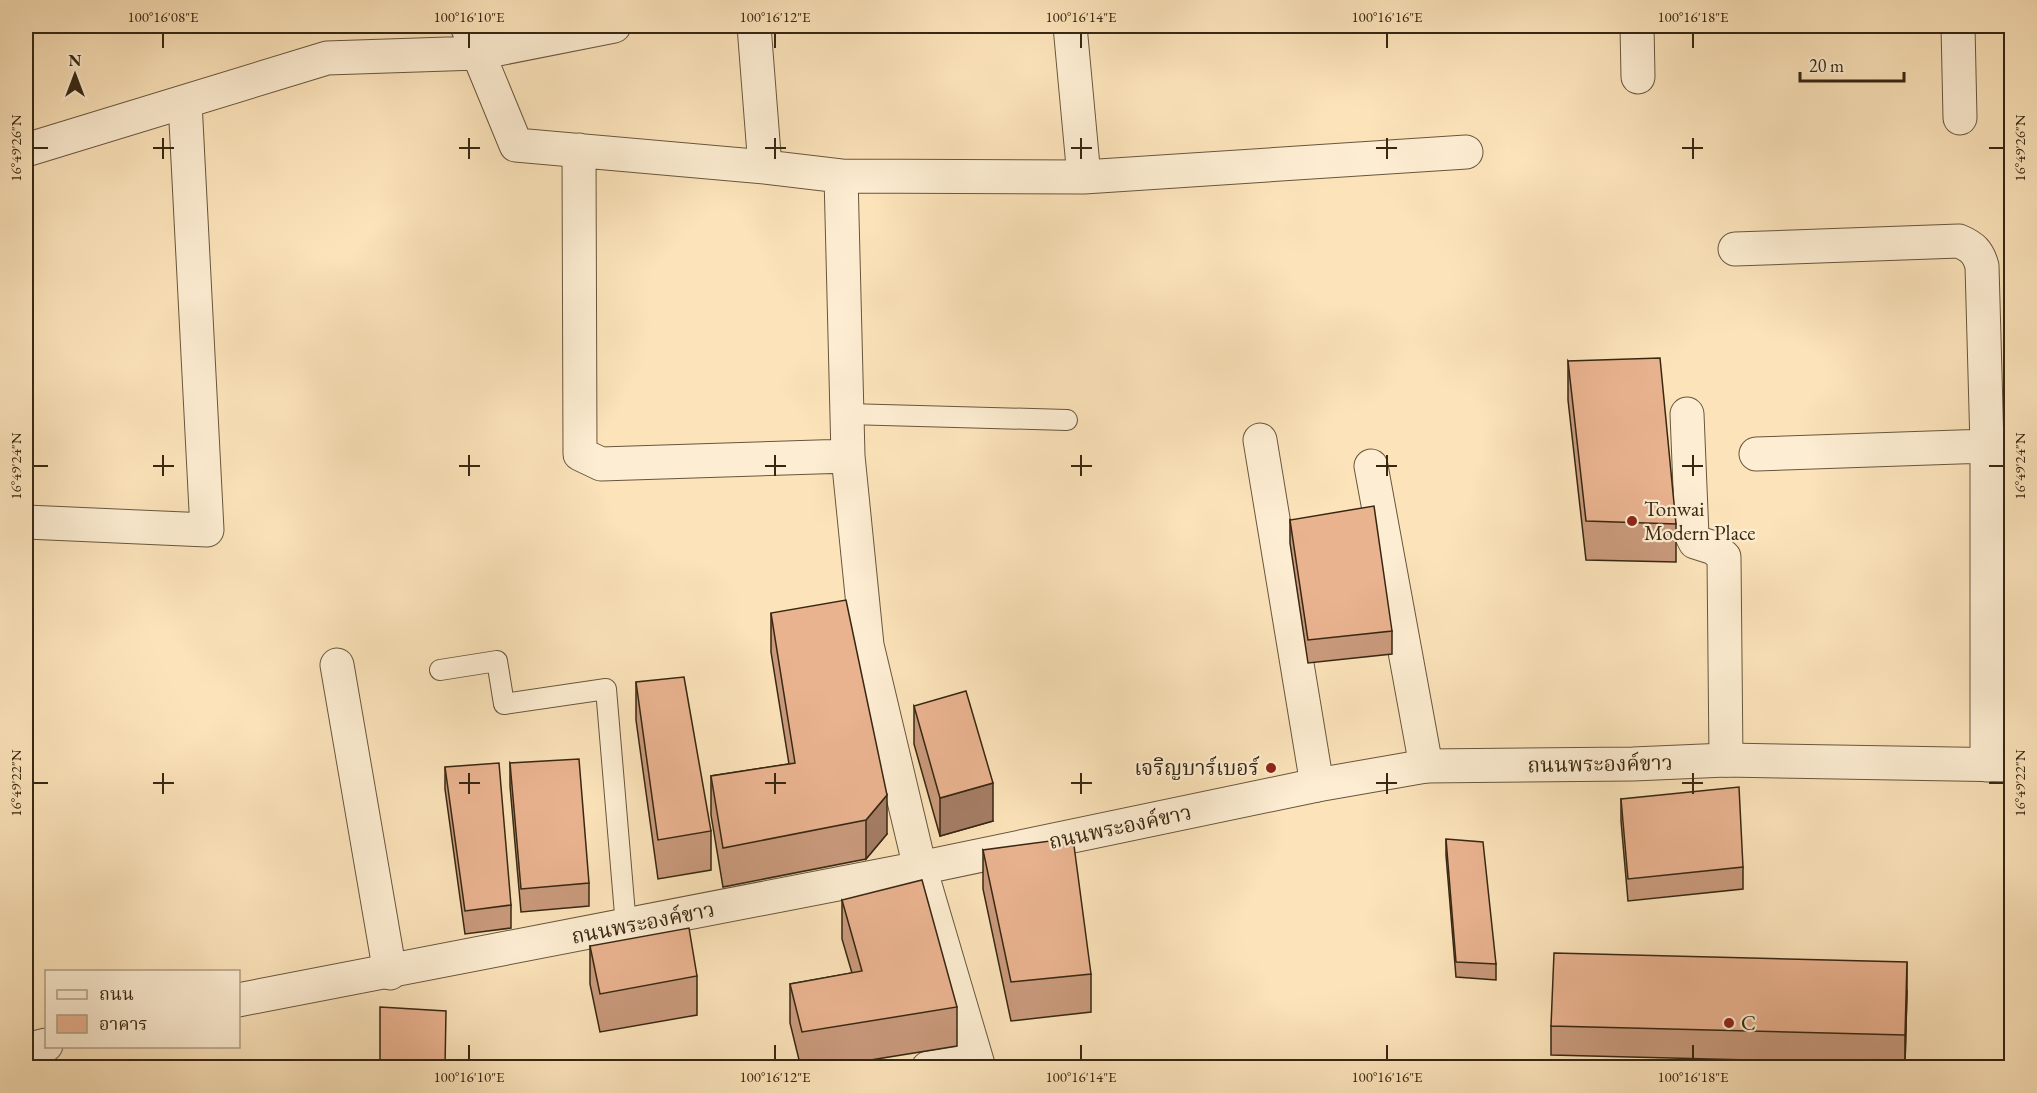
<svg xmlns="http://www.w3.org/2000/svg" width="2037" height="1093" font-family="'EB Garamond','Noto Serif Thai',serif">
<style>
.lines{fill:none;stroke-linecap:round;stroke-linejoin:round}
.service-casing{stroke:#68563c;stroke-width:22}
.minor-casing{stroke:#68563c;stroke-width:35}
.tertiary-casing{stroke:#68563c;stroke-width:35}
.service{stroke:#fdedd2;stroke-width:20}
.minor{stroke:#fdedd2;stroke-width:33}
.tertiary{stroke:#fdedd2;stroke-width:33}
.wall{fill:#c99a7c;stroke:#372712;stroke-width:1.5}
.shaded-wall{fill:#a47d65;stroke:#372712;stroke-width:1.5}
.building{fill:#eab390;stroke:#372712;stroke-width:1.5}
.ticks{fill:none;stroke:#372712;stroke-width:2}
.poi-dot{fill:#8f2418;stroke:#fdedd2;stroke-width:2}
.labels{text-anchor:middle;stroke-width:4.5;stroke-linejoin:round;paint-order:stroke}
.poi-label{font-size:21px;fill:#372712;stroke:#fdedd2;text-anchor:start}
.street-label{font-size:21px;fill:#372712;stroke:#fdedd2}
.neatline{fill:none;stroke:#372712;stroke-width:2}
.ticks-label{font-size:15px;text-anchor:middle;fill:#372712}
</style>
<rect width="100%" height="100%" fill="#fce3ba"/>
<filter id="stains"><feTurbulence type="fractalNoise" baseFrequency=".00333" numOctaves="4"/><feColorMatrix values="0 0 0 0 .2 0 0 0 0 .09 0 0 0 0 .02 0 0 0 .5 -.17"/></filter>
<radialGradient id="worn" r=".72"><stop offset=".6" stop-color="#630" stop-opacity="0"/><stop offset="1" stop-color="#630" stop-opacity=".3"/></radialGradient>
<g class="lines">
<defs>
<path id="service" d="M847,414l220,6
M440,670l57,-9 7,43 102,-15 20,237"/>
<path id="minor" d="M467,26l49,119 249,22
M754,26l11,141 76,9 7,280 19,189 53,223 59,200
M1637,26l1,51
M1958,26l2,92
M26,150l301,-92 151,-5 136,-27
M579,150l1,304 21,10 247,-8
M841,176l243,1 -14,-151
M1084,177l382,-25
M1735,249l224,-8c14,6 19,11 23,25l5,180v319
M1687,414l5,122 3,6 19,6 10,9 2,203
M1260,440l57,345
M1756,454l231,-8
M1371,466l55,300
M26,522l181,8 -22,-428
M337,665l53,308
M928,1068l48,-8"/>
<path id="tertiary" d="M238,1000l682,-132 397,-83 109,-19 207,-2 93,-4 286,5
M26,1050l20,-5"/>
</defs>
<!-- service casing -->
<use href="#service" class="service-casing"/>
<!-- minor casing -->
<use href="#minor" class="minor-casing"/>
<!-- tertiary casing -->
<use href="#tertiary" class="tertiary-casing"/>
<!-- service -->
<use href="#service" class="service"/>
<!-- minor -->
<use href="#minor" class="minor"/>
<!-- tertiary -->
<use href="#tertiary" class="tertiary"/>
</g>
<!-- wall -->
<path class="wall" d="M1568,361l108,163v38l-90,-2 -18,-160z
M1290,520l102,111v23l-84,9 -18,-120z
M771,613l116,221 -21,25 -143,28 -12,-72v-39l78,-12 -18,-112z
M636,682l75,149v39l-53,9 -22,-159z
M914,706l79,115 -53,15 -26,-92z
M510,763l79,120v23l-68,6 -11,-126z
M445,767l66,138v23l-46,6 -20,-145z
M1621,799l122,68v22l-115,12 -7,-80z
M1446,839l50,125v16l-40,-3 -10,-122z
M983,850l108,124v38l-80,9 -28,-132z
M842,900l115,107v39l-136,22h-20l-11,-45v-39l62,-11 -10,-34z
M590,946l107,30v39l-97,17 -10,-48z
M1907,991l-2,73 -354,-9v-29z"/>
<!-- shaded-wall -->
<path class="shaded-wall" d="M993,783v38l-53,15v-38z
M887,795v39l-21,25v-39z
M1907,962v29l-2,73v-29z"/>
<!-- building -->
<path class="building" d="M1660,358l16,166 -90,-3 -18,-160z
M1374,506l18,125 -84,9 -18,-120z
M846,600l41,195 -21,25 -143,28 -12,-72 84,-13 -24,-150z
M684,677l27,154 -53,9 -22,-158z
M966,691l27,92 -53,15 -26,-92z
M579,759l10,124 -68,6 -11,-126z
M499,763l12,142 -46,6 -20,-144z
M1739,787l4,80 -115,12 -7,-80z
M1073,838l18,136 -80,8 -28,-132z
M1446,839l37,3 13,122 -40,-2z
M922,880l35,127 -155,25 -12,-48 72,-13 -20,-71z
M689,928l8,48 -97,18 -10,-48z
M1554,953l353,9 -2,73 -354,-9z
M380,1007l66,4 -1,57h-65z"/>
<!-- ticks -->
<path class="ticks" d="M163,33v15M469,33v15M775,33v15M1081,33v15M1387,33v15M1693,33v15M163,138v21M469,138v21M775,138v21M1081,138v21M1387,138v21M1693,138v21M33,148h15M153,148h21M459,148h21M765,148h21M1071,148h21M1376,148h21M1682,148h21M1989,148h15M163,455v21M469,455v21M775,455v21M1081,455v21M1387,455v21M1693,455v21M33,466h15M153,466h21M459,466h21M765,466h21M1071,466h21M1376,466h21M1682,466h21M1989,466h15M163,773v21M469,773v21M775,773v21M1081,773v21M1387,773v21M1693,773v21M33,783h15M153,783h21M459,783h21M765,783h21M1071,783h21M1376,783h21M1682,783h21M1989,783h15M469,1045v15M775,1045v15M1081,1045v15M1387,1045v15M1693,1045v15"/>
<!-- markers -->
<g class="poi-dot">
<circle cx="1632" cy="521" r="6"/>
<circle cx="1271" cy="768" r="6"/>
<circle cx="1729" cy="1023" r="6"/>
</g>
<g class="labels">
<!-- poi labels -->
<g class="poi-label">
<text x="1644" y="516">Tonwai<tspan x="1644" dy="24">Modern Place</tspan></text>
<text x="1259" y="775" text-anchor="end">เจริญบาร์เบอร์</text>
<text x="1741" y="1030">C</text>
</g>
<!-- street labels -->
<g class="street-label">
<text transform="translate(1600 764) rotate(-1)" y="7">ถนนพระองค์ขาว</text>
<text transform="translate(1120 827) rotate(-12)" y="7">ถนนพระองค์ขาว</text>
<text transform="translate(643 923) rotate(-11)" y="7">ถนนพระองค์ขาว</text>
</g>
</g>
<!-- margin -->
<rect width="2037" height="1093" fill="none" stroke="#fce3ba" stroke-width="66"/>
<!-- legend -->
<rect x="45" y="970" width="195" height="78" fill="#fdedd2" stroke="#ae9e85" stroke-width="1.5"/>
<rect x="57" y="990" width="30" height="9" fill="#fdedd2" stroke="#ae9e85" stroke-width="1.5"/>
<text x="99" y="1000" font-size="18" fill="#372712">ถนน</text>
<rect x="57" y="1015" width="30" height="18" fill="#eab390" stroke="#ae9e85" stroke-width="1.5"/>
<text x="99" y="1030" font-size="18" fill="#372712">อาคาร</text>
<!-- north arrow -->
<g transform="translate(75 75)" stroke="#fdedd2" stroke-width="4.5" paint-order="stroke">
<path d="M0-4.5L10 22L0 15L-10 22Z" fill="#372712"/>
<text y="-9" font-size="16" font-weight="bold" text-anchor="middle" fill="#372712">N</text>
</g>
<!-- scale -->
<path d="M1800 72v9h104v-9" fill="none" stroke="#372712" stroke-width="3"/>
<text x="1809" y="72" font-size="18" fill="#372712" stroke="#fdedd2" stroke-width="4.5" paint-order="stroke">20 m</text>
<rect x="33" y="33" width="1971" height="1027" class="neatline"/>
<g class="ticks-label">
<text x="163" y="22">100°16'08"E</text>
<text x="469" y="22">100°16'10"E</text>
<text x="775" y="22">100°16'12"E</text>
<text x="1081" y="22">100°16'14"E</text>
<text x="1387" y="22">100°16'16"E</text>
<text x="1693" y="22">100°16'18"E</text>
<text transform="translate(16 148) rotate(-90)" y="5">16°49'26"N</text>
<text transform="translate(2020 148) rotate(-90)" y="5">16°49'26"N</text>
<text transform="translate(16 466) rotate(-90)" y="5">16°49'24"N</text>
<text transform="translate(2020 466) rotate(-90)" y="5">16°49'24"N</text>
<text transform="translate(16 783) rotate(-90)" y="5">16°49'22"N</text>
<text transform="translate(2020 783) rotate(-90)" y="5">16°49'22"N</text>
<text x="469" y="1082">100°16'10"E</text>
<text x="775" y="1082">100°16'12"E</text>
<text x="1081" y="1082">100°16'14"E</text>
<text x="1387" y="1082">100°16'16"E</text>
<text x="1693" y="1082">100°16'18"E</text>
</g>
<rect width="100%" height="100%" filter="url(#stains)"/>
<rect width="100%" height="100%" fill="url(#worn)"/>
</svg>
